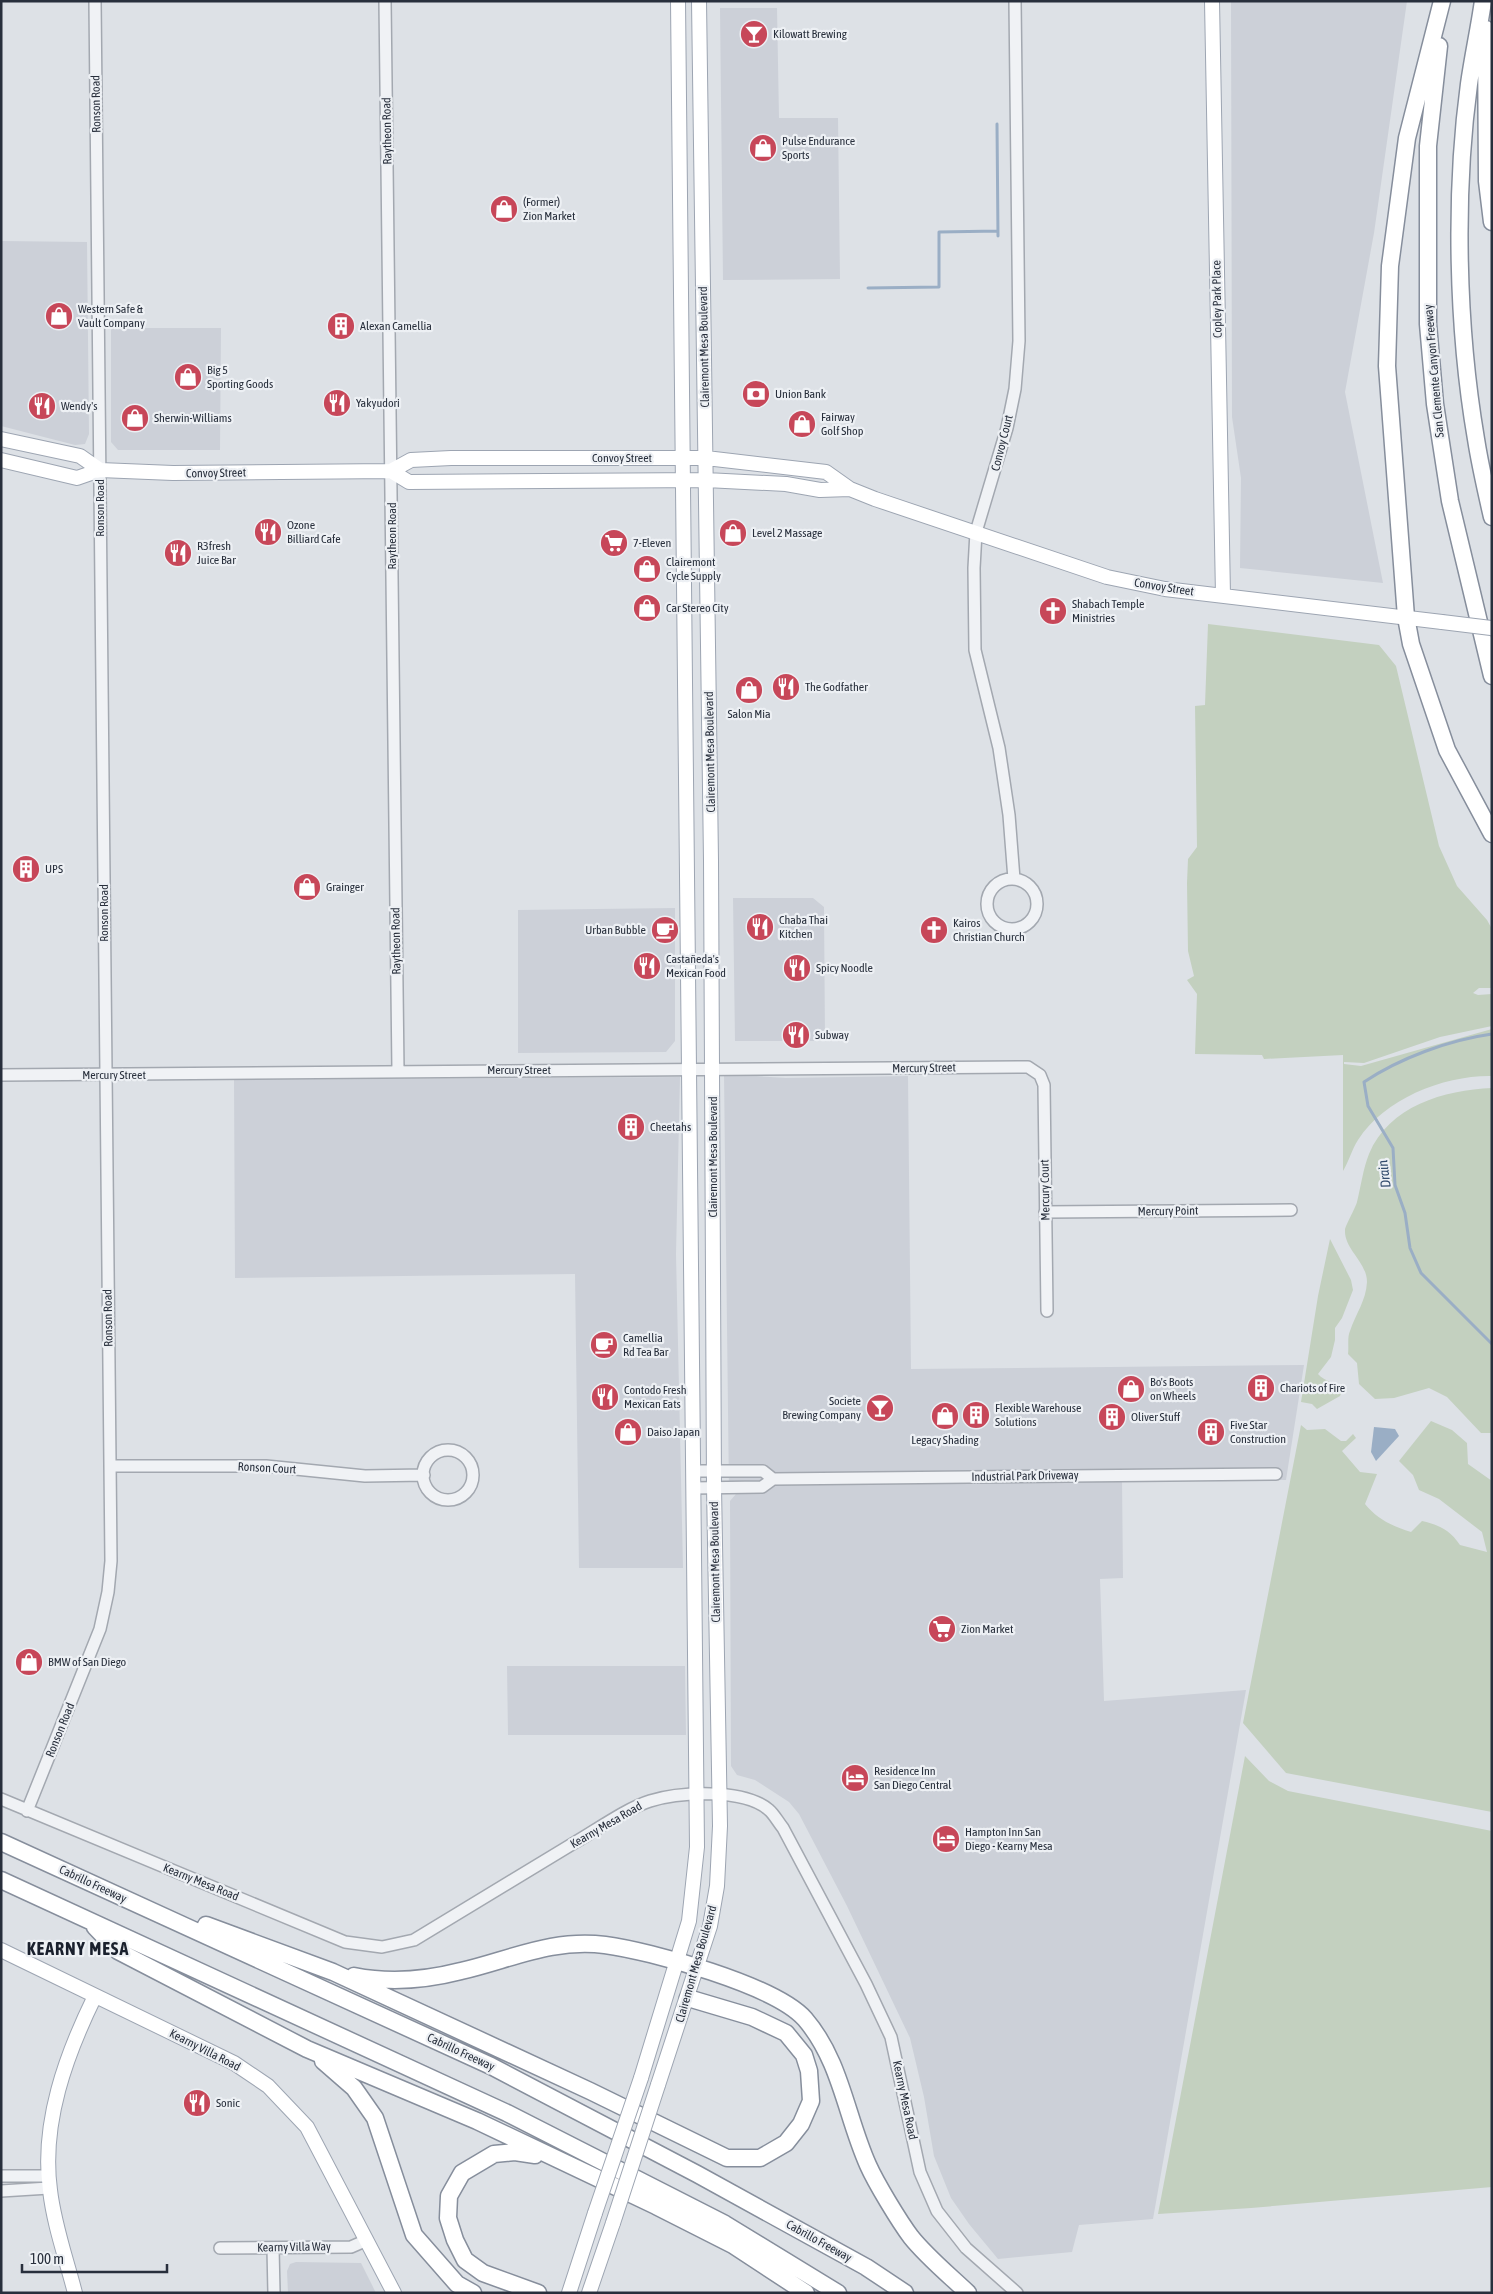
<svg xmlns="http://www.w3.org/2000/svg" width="1493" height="2294" font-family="'Asap Condensed',sans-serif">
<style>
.built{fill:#ccd0d8}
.green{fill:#c3d0bf}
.water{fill:#9aaec5}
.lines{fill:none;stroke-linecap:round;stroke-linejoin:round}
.stream{stroke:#9aaec5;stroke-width:3}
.minor-casing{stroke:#a3a8b0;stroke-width:14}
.major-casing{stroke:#9da5b2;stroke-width:16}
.highway-casing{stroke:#868e9c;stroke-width:19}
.minor{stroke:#f0f2f5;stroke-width:11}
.major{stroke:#fff;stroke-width:14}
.highway{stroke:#fff;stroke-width:16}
.major-bridge-casing{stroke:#9da5b2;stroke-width:16;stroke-linecap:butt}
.major-bridge{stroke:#fff;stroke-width:14}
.labels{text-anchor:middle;stroke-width:4.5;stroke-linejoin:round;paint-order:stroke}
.poi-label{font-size:12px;fill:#282f3c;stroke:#edf0f4;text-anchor:start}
.street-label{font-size:12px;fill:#282f3c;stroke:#edf0f4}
.water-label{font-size:14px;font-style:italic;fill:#344d6e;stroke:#edf0f4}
.district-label{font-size:18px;font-weight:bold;letter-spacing:1px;fill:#1a202d;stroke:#edf0f4}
</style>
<rect width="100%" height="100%" fill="#dde1e6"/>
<!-- built -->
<path class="built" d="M1231,1h176l-33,232 -29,159 38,191 -143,-15 1,-90 -9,-61z
M720,8h57l2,110h59l2,161 -117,1z
M1,241l86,1 2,192 -4,10 -10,1 -74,-19z
M111,328h110l-1,122h-102l-7,-8z
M733,898h80l11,9 1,134h-90z
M675,908v133l-9,11 -148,1v-143z
M724,1074l62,4 122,-2 3,293 393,-4 -18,115 -164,-2 1,100 -23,1 4,122 142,-11 -93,529 -74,6 -7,27 -74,7 -29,-35 -18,-26 -17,-42 -10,-59 -14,-59 -63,-132 -48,-92 -10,-12 -34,-22 -18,-5 -6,-9 -1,-265 6,-7 -7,-1z
M680,1077l-4,177 7,314h-104l-4,-294 -340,4 -1,-198z
M507,1666h178l1,69h-178z
M296,2262l65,1 15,30h-88l-1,-22 3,-7z"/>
<!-- green -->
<path class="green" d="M1208,624l171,21 17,21 43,180 18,40 30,34 5,9v59h-13l-6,5 5,2 14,-1v32l-52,11 -76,26 -20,-1v2l17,2 131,-37v47c-47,-1 -107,22 -134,64 -6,9 -9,21 -15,31v-116l-79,4 -2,-4 -67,-1 2,-60 -10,-14 7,-4 -6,-25 -1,-68 1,-24 9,-12 -2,-141 10,-1z
M1492,1088v345h-11l-34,-36 -18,-9 -35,10 -19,1 -16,-15 -2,-21 -9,-9c1,-7 -1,-17 2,-23 6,-18 16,-30 17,-49 0,-20 -23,-33 -22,-52 0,-4 10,-21 12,-28 4,-16 6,-33 12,-48 20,-48 75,-64 123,-66z
M1330,1239l21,41 2,10 -11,28 -7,10v12l-4,17 -13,17c7,8 18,8 24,17l-2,5 -23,13 -5,-5 -11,-2 17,-106z
M1431,1421l21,9 15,13 1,21 24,17v331l-206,-39 -43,-50 58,-298 6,5 18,-1 16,12h5l7,-7 3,4 -14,13 18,21 17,2 -12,30c12,15 27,22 46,28l11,-11c17,4 28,9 38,24l27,7 -5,-20 -43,-33 -20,-9 -6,-15 -14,-14z
M1245,1756l24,25 19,10 204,40v356l-241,21 -93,6z"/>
<!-- water -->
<path class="water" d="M1374,1427l21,2 4,7 -23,25 -5,-9z"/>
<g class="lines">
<!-- stream -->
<path class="stream" d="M997,124l1,112
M868,288l71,-1v-55l59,-1
M1492,1034c-43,6 -92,24 -128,48l4,24 25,42 2,37 10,28 5,35 11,25 71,71"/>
<defs>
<path id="minor" d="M385,1l13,1070
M1014,879l-5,-64 -10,-67 -24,-98 -1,-82 2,-36 31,-104 8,-39 4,-48 -4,-340
M987 904a25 25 0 1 1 50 0a25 25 0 1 1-50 0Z
M1,1075l1027,-8 12,8 4,10 3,226
M1045,1212l246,-2
M423 1475a25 25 0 1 1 50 0a25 25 0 1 1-50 0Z
M110,1466h156l99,10 59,-1
M693,1471h70l10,8
M693,1488l69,-1 11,-8 503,-5
M1,1799l344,143 37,5 32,-7c53,-32 106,-64 160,-97 21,-12 53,-35 76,-42 29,-9 94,-13 119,9 5,4 9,12 14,18l83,156 25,53 29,135 17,39 29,37 51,45
M27,1811l73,-182 8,-37 3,-31 -16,-1560
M1,2176h48
M1,2191l48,-3
M220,2248l131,-1 16,-7
M273,2248l1,45"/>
<path id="major" d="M1212,1l11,595
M1,439l79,17 20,14
M1,460l76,18 23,-8 73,3 218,-2 20,-11 40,-2h255l120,14 24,17 25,10 232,78 58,12 277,33
M391,471l18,11 297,-2 80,4 34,6 30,-1
M1,1950l233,113 34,23 39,41 87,166
M641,2078l48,-157 8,-74 -19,-1846
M658,2085l52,-159 7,-40 3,-60 -6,-339 -3,-627 -12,-859
M75,2293c-9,-35 -21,-68 -25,-103 -9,-67 16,-135 45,-194
M569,2293l26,-80
M589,2293l24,-70"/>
<path id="highway" d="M1442,1l-35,137 -17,128 -3,100 19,251 5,27 36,106 45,84
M1483,1c-4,28 -10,55 -14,83 -15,111 -12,244 7,355 4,26 10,52 16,78
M1486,29l1,152 5,41
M1439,46l-11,100v178l7,80 15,97 42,175
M1,1842l490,224 206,108 169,93 39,26
M1,1880l506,233 218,111 113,69
M206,1925l127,47 257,119 137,67h33l26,-15 15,-19 10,-23 -2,-30 -5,-16 -18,-22 -34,-16 -64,-19
M95,1927l23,24 189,98 170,72 179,85 77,39 73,48
M354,1976c35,7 72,4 107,-5 48,-11 92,-33 144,-26 45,6 170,40 200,74 36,42 41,97 63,146 8,18 31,56 43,72 16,20 38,38 57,56
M323,2061l31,27 21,30 39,117 43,49 16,9
M535,2155l-20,-3 -21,2 -32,19 -13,23 -1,22 7,22 10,20 18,13 55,20"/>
</defs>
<!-- minor casing -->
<use href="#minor" class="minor-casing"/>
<!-- major casing -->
<use href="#major" class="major-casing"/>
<!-- highway casing -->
<use href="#highway" class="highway-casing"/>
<!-- minor -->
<use href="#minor" class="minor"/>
<!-- major -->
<use href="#major" class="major"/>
<!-- highway -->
<use href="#highway" class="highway"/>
<defs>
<path id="major-bridge" d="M1442,622l49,6
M595,2213l46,-135
M613,2223l45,-138"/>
</defs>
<!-- major-bridge casing -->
<use href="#major-bridge" class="major-bridge-casing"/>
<!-- major-bridge -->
<use href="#major-bridge" class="major-bridge"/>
</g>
<!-- icons -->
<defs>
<symbol id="bar-disc" viewBox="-11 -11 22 22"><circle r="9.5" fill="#c74759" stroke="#edf0f4"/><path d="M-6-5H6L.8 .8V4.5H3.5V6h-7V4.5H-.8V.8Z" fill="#fff"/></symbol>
<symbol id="shop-disc" viewBox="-11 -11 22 22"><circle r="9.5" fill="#c74759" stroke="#edf0f4"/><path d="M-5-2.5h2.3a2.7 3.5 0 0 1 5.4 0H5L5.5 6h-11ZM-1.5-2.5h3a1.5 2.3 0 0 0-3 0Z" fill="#fff"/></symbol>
<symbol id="building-disc" viewBox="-11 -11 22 22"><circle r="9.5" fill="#c74759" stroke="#edf0f4"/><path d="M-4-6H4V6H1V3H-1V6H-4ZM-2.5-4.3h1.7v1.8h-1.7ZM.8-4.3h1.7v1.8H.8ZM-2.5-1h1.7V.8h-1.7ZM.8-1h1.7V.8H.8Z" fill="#fff"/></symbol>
<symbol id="bank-disc" viewBox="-11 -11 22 22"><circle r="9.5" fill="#c74759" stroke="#edf0f4"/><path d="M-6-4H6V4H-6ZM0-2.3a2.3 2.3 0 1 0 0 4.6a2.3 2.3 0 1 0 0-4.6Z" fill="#fff"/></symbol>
<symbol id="restaurant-disc" viewBox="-11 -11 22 22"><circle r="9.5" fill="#c74759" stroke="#edf0f4"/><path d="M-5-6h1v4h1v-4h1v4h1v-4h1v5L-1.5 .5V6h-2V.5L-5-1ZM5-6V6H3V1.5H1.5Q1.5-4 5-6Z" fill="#fff"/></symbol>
<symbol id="supermarket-disc" viewBox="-11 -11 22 22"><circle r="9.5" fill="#c74759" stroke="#edf0f4"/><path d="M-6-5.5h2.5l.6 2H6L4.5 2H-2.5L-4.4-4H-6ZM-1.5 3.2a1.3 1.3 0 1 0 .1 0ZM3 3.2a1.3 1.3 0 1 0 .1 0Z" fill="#fff"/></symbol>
<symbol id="church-disc" viewBox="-11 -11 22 22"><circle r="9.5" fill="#c74759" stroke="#edf0f4"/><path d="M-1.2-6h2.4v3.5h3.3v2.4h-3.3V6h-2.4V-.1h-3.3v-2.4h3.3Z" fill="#fff"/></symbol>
<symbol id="cafe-disc" viewBox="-11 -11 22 22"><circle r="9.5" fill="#c74759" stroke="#edf0f4"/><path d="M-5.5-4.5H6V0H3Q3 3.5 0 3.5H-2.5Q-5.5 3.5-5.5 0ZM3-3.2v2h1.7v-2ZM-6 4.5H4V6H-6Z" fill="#fff"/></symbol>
<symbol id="hotel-disc" viewBox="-11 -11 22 22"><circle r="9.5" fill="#c74759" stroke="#edf0f4"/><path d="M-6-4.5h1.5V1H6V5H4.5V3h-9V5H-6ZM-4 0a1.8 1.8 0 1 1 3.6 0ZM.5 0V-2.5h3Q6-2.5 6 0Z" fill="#fff"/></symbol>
</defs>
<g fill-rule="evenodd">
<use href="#bar-disc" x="738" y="18" width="32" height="32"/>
<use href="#shop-disc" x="747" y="132" width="32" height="32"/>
<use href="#shop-disc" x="488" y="193" width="32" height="32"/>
<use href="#shop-disc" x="43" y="300" width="32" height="32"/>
<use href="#building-disc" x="325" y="310" width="32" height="32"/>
<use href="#shop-disc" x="172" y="361" width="32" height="32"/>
<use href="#bank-disc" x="740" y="378" width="32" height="32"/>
<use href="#restaurant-disc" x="321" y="387" width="32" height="32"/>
<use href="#restaurant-disc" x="26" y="390" width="32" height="32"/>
<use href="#shop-disc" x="119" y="402" width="32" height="32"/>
<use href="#shop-disc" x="786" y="408" width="32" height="32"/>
<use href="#restaurant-disc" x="252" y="516" width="32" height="32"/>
<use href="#shop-disc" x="717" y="517" width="32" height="32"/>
<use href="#supermarket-disc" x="598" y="527" width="32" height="32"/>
<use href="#restaurant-disc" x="162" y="537" width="32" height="32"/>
<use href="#shop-disc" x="631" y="553" width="32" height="32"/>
<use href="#shop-disc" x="631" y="592" width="32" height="32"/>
<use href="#church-disc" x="1037" y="595" width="32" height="32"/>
<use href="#restaurant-disc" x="770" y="671" width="32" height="32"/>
<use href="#shop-disc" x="733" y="674" width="32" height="32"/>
<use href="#building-disc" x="10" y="853" width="32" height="32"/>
<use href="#shop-disc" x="291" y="871" width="32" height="32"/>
<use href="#restaurant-disc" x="744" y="911" width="32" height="32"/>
<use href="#cafe-disc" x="649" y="914" width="32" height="32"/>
<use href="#church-disc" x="918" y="914" width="32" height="32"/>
<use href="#restaurant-disc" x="631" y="950" width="32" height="32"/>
<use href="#restaurant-disc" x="781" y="952" width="32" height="32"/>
<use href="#restaurant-disc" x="780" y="1019" width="32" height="32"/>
<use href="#building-disc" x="615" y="1111" width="32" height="32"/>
<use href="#cafe-disc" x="588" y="1329" width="32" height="32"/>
<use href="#building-disc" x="1245" y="1372" width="32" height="32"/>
<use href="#shop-disc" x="1115" y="1373" width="32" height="32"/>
<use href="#restaurant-disc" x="589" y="1381" width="32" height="32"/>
<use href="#bar-disc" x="864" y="1392" width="32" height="32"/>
<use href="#building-disc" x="960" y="1399" width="32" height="32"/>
<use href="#shop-disc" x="929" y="1400" width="32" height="32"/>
<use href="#building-disc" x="1096" y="1401" width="32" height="32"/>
<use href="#shop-disc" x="612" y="1416" width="32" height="32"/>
<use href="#building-disc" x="1195" y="1416" width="32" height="32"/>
<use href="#supermarket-disc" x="926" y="1613" width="32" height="32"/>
<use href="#shop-disc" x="13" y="1646" width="32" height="32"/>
<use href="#hotel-disc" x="839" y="1762" width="32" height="32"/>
<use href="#hotel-disc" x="930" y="1823" width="32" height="32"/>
<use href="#restaurant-disc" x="181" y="2087" width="32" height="32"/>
</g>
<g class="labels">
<!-- poi labels -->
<g class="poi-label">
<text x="773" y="38">Kilowatt Brewing</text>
<text x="782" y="145">Pulse Endurance<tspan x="782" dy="14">Sports</tspan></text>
<text x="523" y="206">(Former)<tspan x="523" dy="14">Zion Market</tspan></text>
<text x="78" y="313">Western Safe &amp;<tspan x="78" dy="14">Vault Company</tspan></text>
<text x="360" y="330">Alexan Camellia</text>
<text x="207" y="374">Big 5<tspan x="207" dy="14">Sporting Goods</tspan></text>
<text x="775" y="398">Union Bank</text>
<text x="356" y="407">Yakyudori</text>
<text x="61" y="410">Wendy's</text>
<text x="821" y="421">Fairway<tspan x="821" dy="14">Golf Shop</tspan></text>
<text x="154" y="422">Sherwin-Williams</text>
<text x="287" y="529">Ozone<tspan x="287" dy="14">Billiard Cafe</tspan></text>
<text x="752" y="537">Level 2 Massage</text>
<text x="633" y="547">7-Eleven</text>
<text x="197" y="550">R3fresh<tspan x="197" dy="14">Juice Bar</tspan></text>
<text x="666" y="566">Clairemont<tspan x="666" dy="14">Cycle Supply</tspan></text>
<text x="1072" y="608">Shabach Temple<tspan x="1072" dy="14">Ministries</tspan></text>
<text x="666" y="612">Car Stereo City</text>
<text x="805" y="691">The Godfather</text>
<text x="749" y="718" text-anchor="middle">Salon Mia</text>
<text x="45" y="873">UPS</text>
<text x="326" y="891">Grainger</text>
<text x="779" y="924">Chaba Thai<tspan x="779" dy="14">Kitchen</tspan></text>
<text x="953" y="927">Kairos<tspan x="953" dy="14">Christian Church</tspan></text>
<text x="646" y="934" text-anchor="end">Urban Bubble</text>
<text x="666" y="963">Castañeda's<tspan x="666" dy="14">Mexican Food</tspan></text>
<text x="816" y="972">Spicy Noodle</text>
<text x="815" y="1039">Subway</text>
<text x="650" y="1131">Cheetahs</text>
<text x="623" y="1342">Camellia<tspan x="623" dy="14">Rd Tea Bar</tspan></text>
<text x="1150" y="1386">Bo's Boots<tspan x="1150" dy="14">on Wheels</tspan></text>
<text x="1280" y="1392">Chariots of Fire</text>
<text x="624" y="1394">Contodo Fresh<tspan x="624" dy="14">Mexican Eats</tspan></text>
<text x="861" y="1405" text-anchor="end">Societe<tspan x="861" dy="14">Brewing Company</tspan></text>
<text x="995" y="1412">Flexible Warehouse<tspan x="995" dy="14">Solutions</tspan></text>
<text x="1131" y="1421">Oliver Stuff</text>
<text x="1230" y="1429">Five Star<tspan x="1230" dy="14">Construction</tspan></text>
<text x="647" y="1436">Daiso Japan</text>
<text x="945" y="1444" text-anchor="middle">Legacy Shading</text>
<text x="961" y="1633">Zion Market</text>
<text x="48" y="1666">BMW of San Diego</text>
<text x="874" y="1775">Residence Inn<tspan x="874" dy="14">San Diego Central</tspan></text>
<text x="965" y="1836">Hampton Inn San<tspan x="965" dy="14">Diego - Kearny Mesa</tspan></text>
<text x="216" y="2107">Sonic</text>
</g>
<!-- street labels -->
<g class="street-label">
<text transform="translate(96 104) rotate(-91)" y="4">Ronson Road</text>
<text transform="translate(387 131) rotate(-91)" y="4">Raytheon Road</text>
<text transform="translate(1217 299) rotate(-91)" y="4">Copley Park Place</text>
<text transform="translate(704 347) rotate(-91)" y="4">Clairemont Mesa Boulevard</text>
<text transform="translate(1434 371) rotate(-95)" y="4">San Clemente Canyon Freeway</text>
<text transform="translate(1002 443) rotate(-76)" y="4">Convoy Court</text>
<text x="622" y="462">Convoy Street</text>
<text transform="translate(216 473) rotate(-1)" y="4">Convoy Street</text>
<text transform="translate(100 508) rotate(-90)" y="4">Ronson Road</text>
<text transform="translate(392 536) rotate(-90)" y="4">Raytheon Road</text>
<text transform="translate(1164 587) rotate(9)" y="4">Convoy Street</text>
<text transform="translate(710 752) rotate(-91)" y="4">Clairemont Mesa Boulevard</text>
<text transform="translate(104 913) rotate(-90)" y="4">Ronson Road</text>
<text transform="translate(396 941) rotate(-91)" y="4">Raytheon Road</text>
<text transform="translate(924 1068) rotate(-1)" y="4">Mercury Street</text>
<text x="519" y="1074">Mercury Street</text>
<text x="114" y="1079">Mercury Street</text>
<text transform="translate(713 1157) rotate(-90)" y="4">Clairemont Mesa Boulevard</text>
<text transform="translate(1045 1190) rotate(-91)" y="4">Mercury Court</text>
<text transform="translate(1168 1211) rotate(-1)" y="4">Mercury Point</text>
<text transform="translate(108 1318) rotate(-91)" y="4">Ronson Road</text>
<text transform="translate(267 1468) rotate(3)" y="4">Ronson Court</text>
<text transform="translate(1025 1476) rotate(-1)" y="4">Industrial Park Driveway</text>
<text transform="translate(715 1562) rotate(-91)" y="4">Clairemont Mesa Boulevard</text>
<text transform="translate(60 1730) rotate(-68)" y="4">Ronson Road</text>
<text transform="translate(606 1825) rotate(-30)" y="4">Kearny Mesa Road</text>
<text transform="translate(201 1882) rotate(22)" y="4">Kearny Mesa Road</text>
<text transform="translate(93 1884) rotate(25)" y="4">Cabrillo Freeway</text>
<text transform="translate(696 1964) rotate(-74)" y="4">Clairemont Mesa Boulevard</text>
<text transform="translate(205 2050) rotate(27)" y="4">Kearny Villa Road</text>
<text transform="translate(461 2052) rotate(25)" y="4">Cabrillo Freeway</text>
<text transform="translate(905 2100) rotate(78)" y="4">Kearny Mesa Road</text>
<text transform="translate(819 2241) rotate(29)" y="4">Cabrillo Freeway</text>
<text transform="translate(294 2247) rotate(-1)" y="4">Kearny Villa Way</text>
</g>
<!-- water labels -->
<g class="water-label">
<text transform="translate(1384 1174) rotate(-97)" y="5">Drain</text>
</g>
<!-- district labels -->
<g class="district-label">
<text x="78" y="1955">KEARNY MESA</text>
</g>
</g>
<!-- border -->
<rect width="1493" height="2294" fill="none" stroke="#282f3c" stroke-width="5"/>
<!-- scale -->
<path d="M22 2264v8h145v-8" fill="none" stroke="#282f3c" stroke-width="2.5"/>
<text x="30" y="2264" font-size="15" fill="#282f3c" stroke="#edf0f4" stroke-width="4" paint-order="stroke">100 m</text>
</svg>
